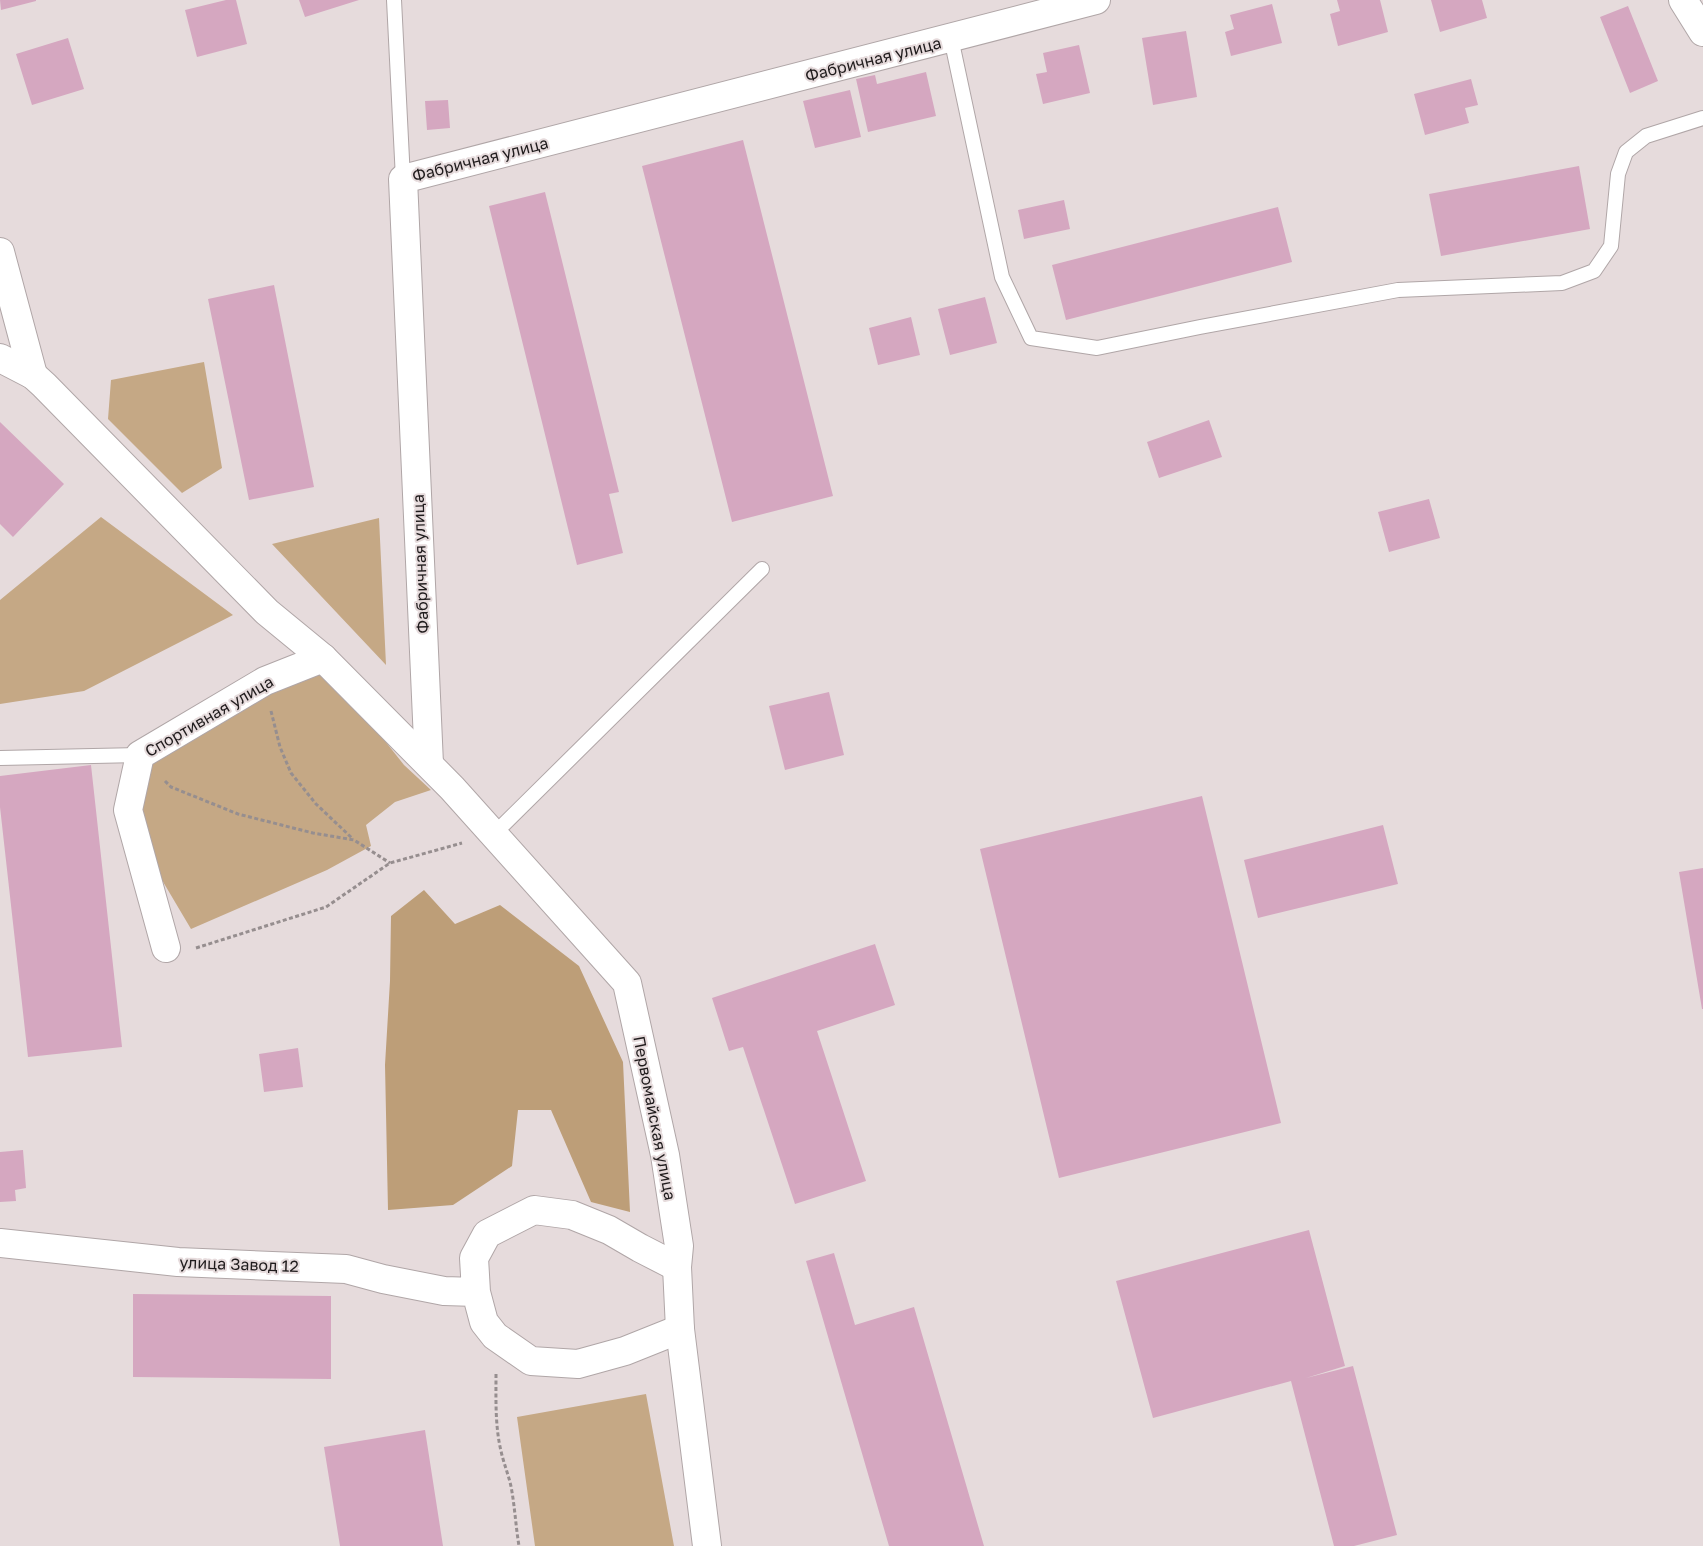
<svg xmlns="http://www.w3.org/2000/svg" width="1703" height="1546" font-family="'Golos Text',sans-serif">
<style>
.green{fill:#c5a885}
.forest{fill:#bd9e78}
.building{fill:#d5a7c0}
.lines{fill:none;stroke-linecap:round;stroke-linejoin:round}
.lane-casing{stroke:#b0a6a7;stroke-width:16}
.street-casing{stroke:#b0a6a7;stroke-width:30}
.secondary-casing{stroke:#b0a6a7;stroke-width:30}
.path{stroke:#968e8f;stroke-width:3;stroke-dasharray:4 2.5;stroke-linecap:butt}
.lane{stroke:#fff;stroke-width:14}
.street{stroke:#fff;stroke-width:28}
.secondary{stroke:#fff;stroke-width:28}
.labels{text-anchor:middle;stroke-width:4;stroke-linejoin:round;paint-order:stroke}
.street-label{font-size:16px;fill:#201c1d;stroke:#e6dbdc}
</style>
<rect width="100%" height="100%" fill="#e6dbdc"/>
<!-- green -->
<path class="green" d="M204,362l18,106 -40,25 -74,-74 3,-39z
M101,517l132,98 -149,76 -84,13v-104z
M379,518l7,147 -114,-121z
M305,660l69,67 30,38 27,25 -36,12 -29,23 5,21 -44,24 -136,59 -32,-54 -27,-93 25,-38z
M646,1394l28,152h-139l-18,-129z"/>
<!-- forest -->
<path class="forest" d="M424,890l31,34 45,-19 79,61 44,96 7,150 -39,-10 -40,-92h-33l-6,56 -59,39 -65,5 -3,-145 5,-84 1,-65z"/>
<!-- building -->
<path class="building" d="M0,0h36v1l-35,9z
M226,0h10l11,44 -50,13 -12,-47z
M299,0h60l-54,17z
M1337,0h43l8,32 -50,14 -8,-32 10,-3z
M1431,0h51l5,18 -47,14z
M1272,4l10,39 -51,13 -6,-24 9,-3 -4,-14z
M1628,6l30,75 -28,12 -30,-76z
M1186,31l11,66 -44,8 -11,-67z
M68,38l16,51 -52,16 -16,-51z
M1079,45l11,48 -47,11 -7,-30 11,-2 -4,-19z
M926,72l10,44 -68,16 -12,-53 19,-4 2,9z
M1471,79l7,26 -13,3 4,15 -44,12 -11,-41z
M850,90l11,47 -46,11 -12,-47z
M448,100l2,28 -23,2 -2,-29z
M743,140l90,356 -101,26 -90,-356z
M1579,166l11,63 -149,27 -12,-62z
M545,192l74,300 -10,2 14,59 -46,12 -88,-359z
M1064,200l6,29 -46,10 -6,-29z
M1278,207l14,55 -226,58 -14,-55z
M274,285l40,202 -65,13 -41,-201z
M985,297l12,46 -47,12 -12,-46z
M911,317l9,38 -42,10 -9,-37z
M1209,420l13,37 -63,21 -12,-36z
M0,422l64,62 -51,53 -13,-13z
M1429,499l11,39 -51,14 -11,-40z
M829,692l15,63 -59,15 -16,-64z
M91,765l31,282 -94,10 -28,-250v-31z
M1202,796l79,327 -222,55 -79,-329z
M1383,825l15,59 -140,34 -14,-58z
M1703,868v141h-1l-23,-137z
M875,944l20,61 -78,26 49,150 -71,23 -52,-157 -14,4 -17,-53z
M298,1048l5,39 -39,5 -5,-38z
M23,1150l3,38 -11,2 1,11 -16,1v-50z
M1309,1230l36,136 -39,12 47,-12 44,169 -43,11h-20l-43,-165 -138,37 -37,-137z
M834,1253l21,72 59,-18 70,239h-95l-83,-285z
M133,1294l198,2v83l-198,-2z
M425,1430l18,116h-103l-16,-99z"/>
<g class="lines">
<defs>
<path id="lane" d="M394,0l9,179
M951,38l51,239 29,61 66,10 103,-21 198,-37 164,-7 32,-12 17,-25 7,-72 8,-22 20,-16 57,-18
M0,758l140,-3
M494,834l268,-265"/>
<path id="street" d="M0,252l33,123
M429,764l-26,-585 693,-179
M166,948l-38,-138 12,-55 125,-74 58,-23
M0,1243l178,19 168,7 37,10 61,12 32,1
M677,1267l-37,-19 -31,-18 -37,-15 -38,-5 -47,24 -13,24 2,34 8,30 11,14 36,25 47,3 47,-13 55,-22"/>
<path id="secondary" d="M1683,0l20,32
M0,358l33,17 11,10 223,227 56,46 129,130 175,195 38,172 14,91 -2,21 3,62 27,217"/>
</defs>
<!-- lane casing -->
<use href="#lane" class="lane-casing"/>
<!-- street casing -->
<use href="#street" class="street-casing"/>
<!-- secondary casing -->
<use href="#secondary" class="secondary-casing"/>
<!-- path -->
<path class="path" d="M271,711l9,36 11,26 25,31 37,35
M165,781l6,6 67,27 75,19 41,7 36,23
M196,948l130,-41 64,-44 72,-20
M496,1374c0,26 -1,52 5,77 3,14 9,27 11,41 3,18 4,36 7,54"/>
<!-- lane -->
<use href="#lane" class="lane"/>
<!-- street -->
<use href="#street" class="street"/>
<!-- secondary -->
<use href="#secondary" class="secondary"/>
</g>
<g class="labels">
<!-- street labels -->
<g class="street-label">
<text transform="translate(873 59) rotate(-14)" y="6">Фабричная улица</text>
<text transform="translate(480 159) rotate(-14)" y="6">Фабричная улица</text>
<text transform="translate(420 564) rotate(-92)" y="6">Фабричная улица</text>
<text transform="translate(209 716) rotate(-30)" y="6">Спортивная улица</text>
<text transform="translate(655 1118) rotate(79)" y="6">Первомайская улица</text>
<text transform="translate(239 1264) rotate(2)" y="6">улица Завод 12</text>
</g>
</g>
</svg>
